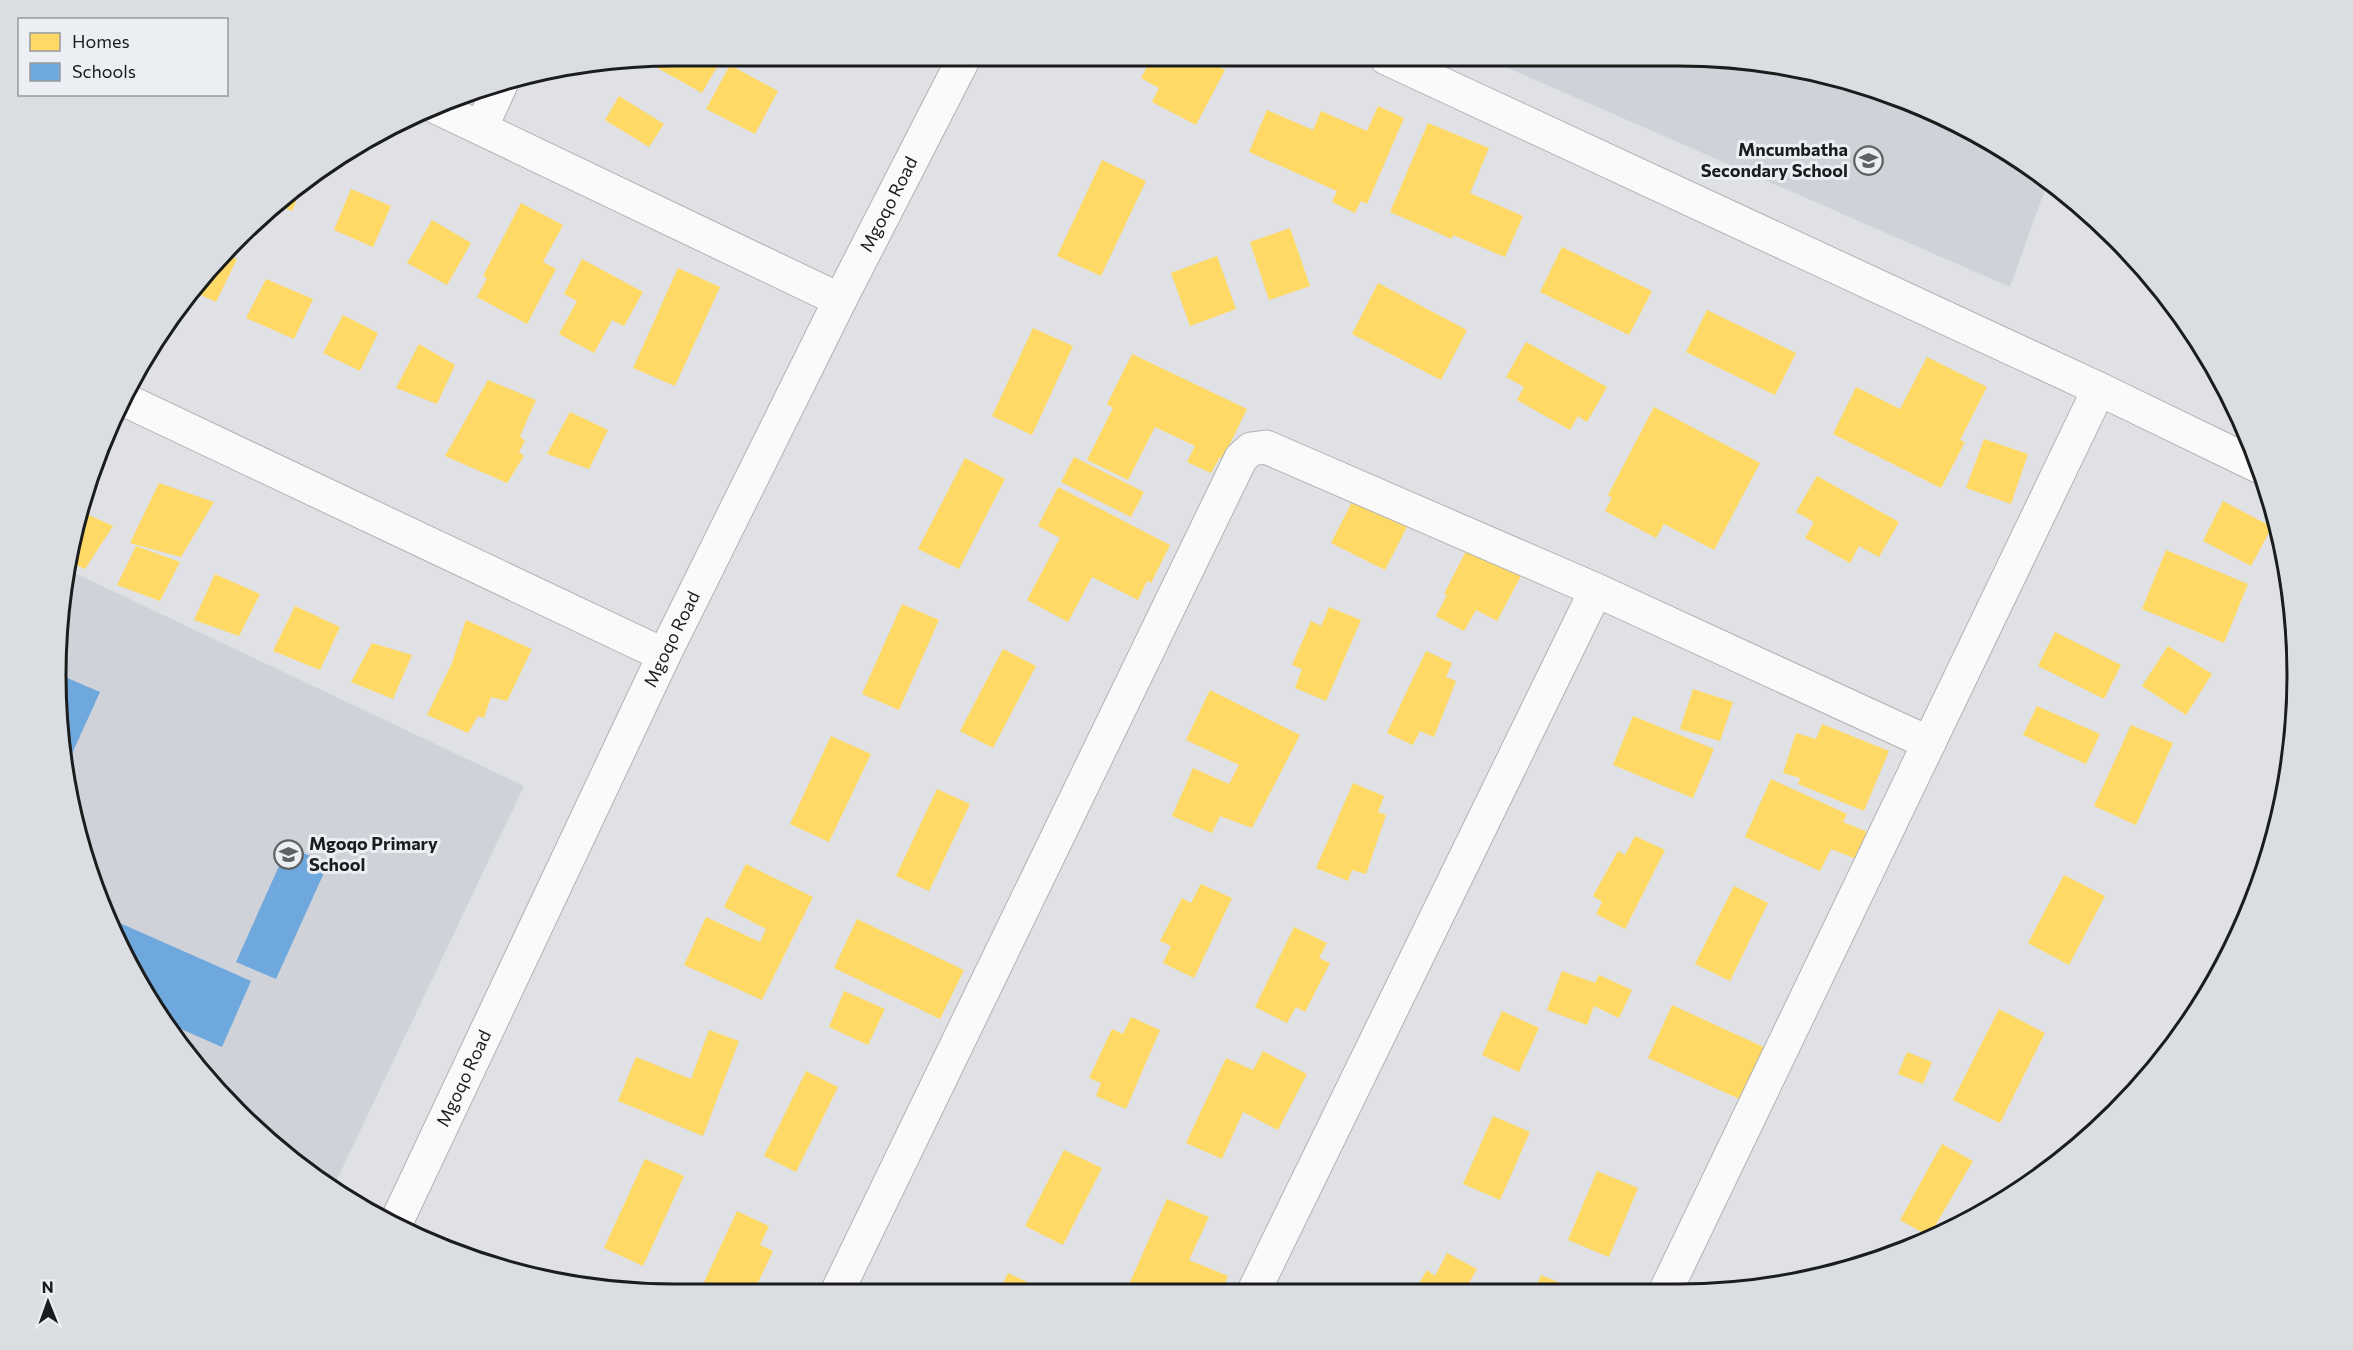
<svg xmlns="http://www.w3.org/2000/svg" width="2353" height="1350" font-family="Commissioner,sans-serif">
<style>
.built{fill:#cfd2d9}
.homes{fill:#ffd966}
.schools{fill:#6fa8dc}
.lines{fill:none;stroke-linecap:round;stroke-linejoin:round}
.minor-casing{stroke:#b0b2b4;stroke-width:35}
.minor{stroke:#fafafb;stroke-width:33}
.labels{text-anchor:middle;stroke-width:6;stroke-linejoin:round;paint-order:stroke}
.poi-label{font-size:18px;font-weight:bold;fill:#1b1c1d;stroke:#ebeef2;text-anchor:end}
.street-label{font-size:18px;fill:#1b1c1d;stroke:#ebeef2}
.rim{fill:none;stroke:#1b1c1d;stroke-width:3}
</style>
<rect width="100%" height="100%" fill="#dfe1e4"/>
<!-- built -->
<path class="built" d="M1718,57l159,31 111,51 60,42 -38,106 -525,-229z
M66,569l458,217 -191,402 -66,-47 -58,-58 -70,-98 -36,-73 -36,-116 -10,-81 4,-121z"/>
<!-- homes -->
<path class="homes" d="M1151,59h53l21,11 -29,55 -44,-23 7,-14 -18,-10z
M694,60h27l-19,33 -57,-32z
M730,65l48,26 -23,43 -49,-25z
M619,96l45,28 -15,23 -44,-27z
M1378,106l26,12 -37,86 -6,-3 -6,12 -23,-11 5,-11 -88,-39 18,-42 46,20 8,-19 46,20z
M1428,123l61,25 -19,45 53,23 -18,41 -52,-22 -1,4 -62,-27z
M1102,160l44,21 -45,95 -44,-20z
M306,178l-14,33 -17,-7 23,-21z
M351,189l40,17 -18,41 -39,-17z
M521,203l42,22 -20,37 13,7 -29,55 -50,-27 10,-19 -4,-2z
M432,220l39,23 -24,42 -40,-22z
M1290,228l20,58 -41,14 -19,-58z
M1562,247l90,44 -23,44 -89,-43z
M223,254l14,5 -21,43 -24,-11z
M1217,256l19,53 -46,17 -19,-53z
M582,259l61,33 -19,34 -12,-6 -18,33 -35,-19 18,-33 -13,-7z
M678,268l42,19 -45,99 -42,-18z
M266,279l47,20 -19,40 -48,-21z
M1378,283l89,47 -26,50 -89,-46z
M1707,310l89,43 -21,42 -89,-43z
M343,315l35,18 -18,38 -37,-18z
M1033,328l40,18 -41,89 -40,-19z
M1526,342l81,45 -20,35 -9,-6 -8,14 -53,-30 7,-13 -18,-10z
M419,344l36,21 -18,39 -41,-16z
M1132,354l115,55 -24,49 -3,-1 -9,16 -24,-11 8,-16 -40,-19 -27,53 -41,-20 26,-52 -6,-4z
M1927,357l60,30 -27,53 5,2 -24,46 -108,-54 23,-47 44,22z
M488,380l48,20 -16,36 5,5 -6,11 5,4 -17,27 -62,-27z
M1654,407l106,56 -46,87 -50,-26 -8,14 -51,-27 7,-13 -4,-3z
M570,412l38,18 -19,39 -42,-15z
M1984,439l44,15 -17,50 -45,-16z
M1074,457l70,35 -13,25 -70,-35z
M965,458l40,21 -46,90 -41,-20z
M1817,476l82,46 -20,35 -20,-11 -9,17 -45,-25 9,-16 -18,-10z
M159,483l55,19 -33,55 -51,-14z
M1058,487l112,58 -19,38 -4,-2 -9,19 -46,-23 -24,45 -41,-22 33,-62 -22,-12z
M1354,498l54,27 -23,45 -54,-27z
M2223,501l49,26 -21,39 -48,-25z
M78,510l35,16 -28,43 -18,-8z
M136,546l44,16 -20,39 -43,-16z
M1468,547l53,29 -24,45 -21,-11 -12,21 -28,-15 11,-21 -3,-1z
M2166,550l82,34 -24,59 -82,-34z
M215,574l45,20 -21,42 -45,-16z
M902,604l37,16 -40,90 -37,-16z
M295,606l45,21 -20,43 -47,-19z
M1329,607l32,13 -35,81 -31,-13 7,-19 -10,-4 19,-44 10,5z
M466,620l66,29 -25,52 -16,-4 -7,21 -6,-2 -10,17 -41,-18 25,-52z
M2055,632l66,33 -17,34 -66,-33z
M372,643l40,12 -19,44 -42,-17z
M2168,646l44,28 -26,41 -44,-29z
M1003,649l33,17 -43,82 -33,-17z
M1426,651l26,12 -6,14 10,4 -22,56 -14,-6 -7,14 -26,-12z
M1693,689l40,13 -13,39 -40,-12z
M1210,690l90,45 -48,93 -32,-12 -8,17 -40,-17 21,-48 36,16 10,-19 -53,-25z
M2037,706l63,28 -14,30 -63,-29z
M1633,716l81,33 -21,49 -80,-33z
M1822,724l67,27 -25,60 -66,-27 2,-6 -17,-5 13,-40 20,6z
M2131,725l42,18 -37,82 -42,-19z
M831,736l40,18 -42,88 -39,-18z
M1771,779l76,35 -4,8 27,11 -11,27 -28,-11 -11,22 -75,-34z
M1353,783l31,13 -6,16 8,3 -20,59 -14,-4 -4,11 -32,-13z
M937,789l33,15 -41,87 -33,-15z
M1635,836l30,14 -40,79 -29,-15 6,-12 -9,-6 25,-45 7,4z
M746,864l67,33 -51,103 -78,-35 22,-48 54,25 6,-13 -42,-22z
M2064,875l41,21 -36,69 -41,-22z
M1201,884l31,14 -38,80 -31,-15 8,-17 -11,-5 22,-43 9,5z
M1734,886l34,17 -38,78 -35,-17z
M857,919l107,51 -24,49 -106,-51z
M1294,927l33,16 -8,15 11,5 -25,49 -9,-5 -9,16 -32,-16z
M1562,971l33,12 4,-8 33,15 -13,28 -25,-12 -7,19 -40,-15z
M844,991l41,18 -17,36 -39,-18z
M1672,1005l96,44 -24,52 -96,-43z
M1999,1009l46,24 -45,90 -47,-23z
M1502,1011l37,17 -20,44 -37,-17z
M1131,1017l29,13 -34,79 -30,-13 5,-13 -12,-5 23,-49 11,5z
M709,1030l30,11 -36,95 -85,-35 18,-44 55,22z
M1263,1051l44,23 -29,56 -35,-18 -21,47 -36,-16 40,-85 27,12z
M1907,1052l25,10 -9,22 -25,-10z
M806,1071l32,16 -42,85 -32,-16z
M1493,1116l37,16 -30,68 -37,-16z
M1942,1144l31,17 -44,75 -29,-16z
M1064,1150l38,18 -39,77 -38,-19z
M645,1159l39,17 -41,90 -39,-18z
M1597,1171l41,17 -29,69 -41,-17z
M1167,1199l42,18 -20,43 39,16 -6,15h-96z
M737,1211l32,15 -9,19 13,6 -20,42 -14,-2 -40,2z
M1447,1253l30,16 -12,21h-50l12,-20 8,6z
M1008,1273l30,14 -3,5h-36z
M1541,1275l36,15h-42z"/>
<!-- schools -->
<path class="schools" d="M1771,67l12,3 12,2 -2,6z
M58,674l42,18 -30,66 -8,-4 -5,-39z
M288,846l40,18 -52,115 -40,-17z
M104,916l147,65 -29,66 -57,-25 -26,-37z"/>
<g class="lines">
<defs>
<g id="minor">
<path d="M1386,58l713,331 159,77"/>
<path d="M434,106l406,194"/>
<path d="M481,128l21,-46"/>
<path d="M121,398l543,257"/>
<path id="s1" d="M395,1225l269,-570 176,-355 123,-240"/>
<path d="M1666,1290l433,-901"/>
<path d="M1254,1291l342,-701"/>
<path d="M837,1292l404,-834 10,-9 15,-2 330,143 333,153"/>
</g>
</defs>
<!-- minor casing -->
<use href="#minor" class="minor-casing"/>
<!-- minor -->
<use href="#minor" class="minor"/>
</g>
<!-- icons -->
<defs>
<symbol id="school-ring" viewBox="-11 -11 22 22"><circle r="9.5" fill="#ebeef2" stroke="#606163" stroke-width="1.5"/><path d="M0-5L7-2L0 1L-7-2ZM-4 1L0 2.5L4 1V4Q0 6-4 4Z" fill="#606163"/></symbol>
</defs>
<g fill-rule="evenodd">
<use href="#school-ring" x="1852" y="144" width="33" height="33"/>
<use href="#school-ring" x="272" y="838" width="33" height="33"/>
</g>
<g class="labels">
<!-- poi labels -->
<g class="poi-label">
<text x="1848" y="156">Mncumbatha<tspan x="1848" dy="21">Secondary School</tspan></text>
<text x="309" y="850" text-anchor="start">Mgoqo Primary<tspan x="309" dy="21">School</tspan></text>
</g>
<!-- street labels -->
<g class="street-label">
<text dy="6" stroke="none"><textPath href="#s1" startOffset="1134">Mgoqo Road</textPath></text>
<text dy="6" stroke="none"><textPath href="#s1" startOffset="648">Mgoqo Road</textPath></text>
<text dy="6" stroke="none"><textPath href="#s1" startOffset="162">Mgoqo Road</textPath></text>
</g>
</g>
<!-- crop -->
<path d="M0 0H2353V1350H0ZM675 66H1678A609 609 0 0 1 2287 675V675A609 609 0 0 1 1678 1284H675A609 609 0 0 1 66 675V675A609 609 0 0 1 675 66Z" fill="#dadde1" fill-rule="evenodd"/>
<path class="rim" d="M675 66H1678A609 609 0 0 1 2287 675V675A609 609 0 0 1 1678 1284H675A609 609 0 0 1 66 675V675A609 609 0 0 1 675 66Z"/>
<!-- legend -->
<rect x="18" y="18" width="210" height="78" fill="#ebeef2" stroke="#989a9d" stroke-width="1.5"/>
<rect x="30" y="33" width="30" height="18" fill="#ffd966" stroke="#989a9d" stroke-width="1.5"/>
<text x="72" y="48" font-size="18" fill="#1b1c1d">Homes</text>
<rect x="30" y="63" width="30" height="18" fill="#6fa8dc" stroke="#989a9d" stroke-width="1.5"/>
<text x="72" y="78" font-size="18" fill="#1b1c1d">Schools</text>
<!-- north arrow -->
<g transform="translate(48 1302) rotate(359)" stroke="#ebeef2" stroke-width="4.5" paint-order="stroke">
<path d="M0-4.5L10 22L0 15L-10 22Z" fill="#1b1c1d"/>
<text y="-9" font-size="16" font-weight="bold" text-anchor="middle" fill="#1b1c1d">N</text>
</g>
</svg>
